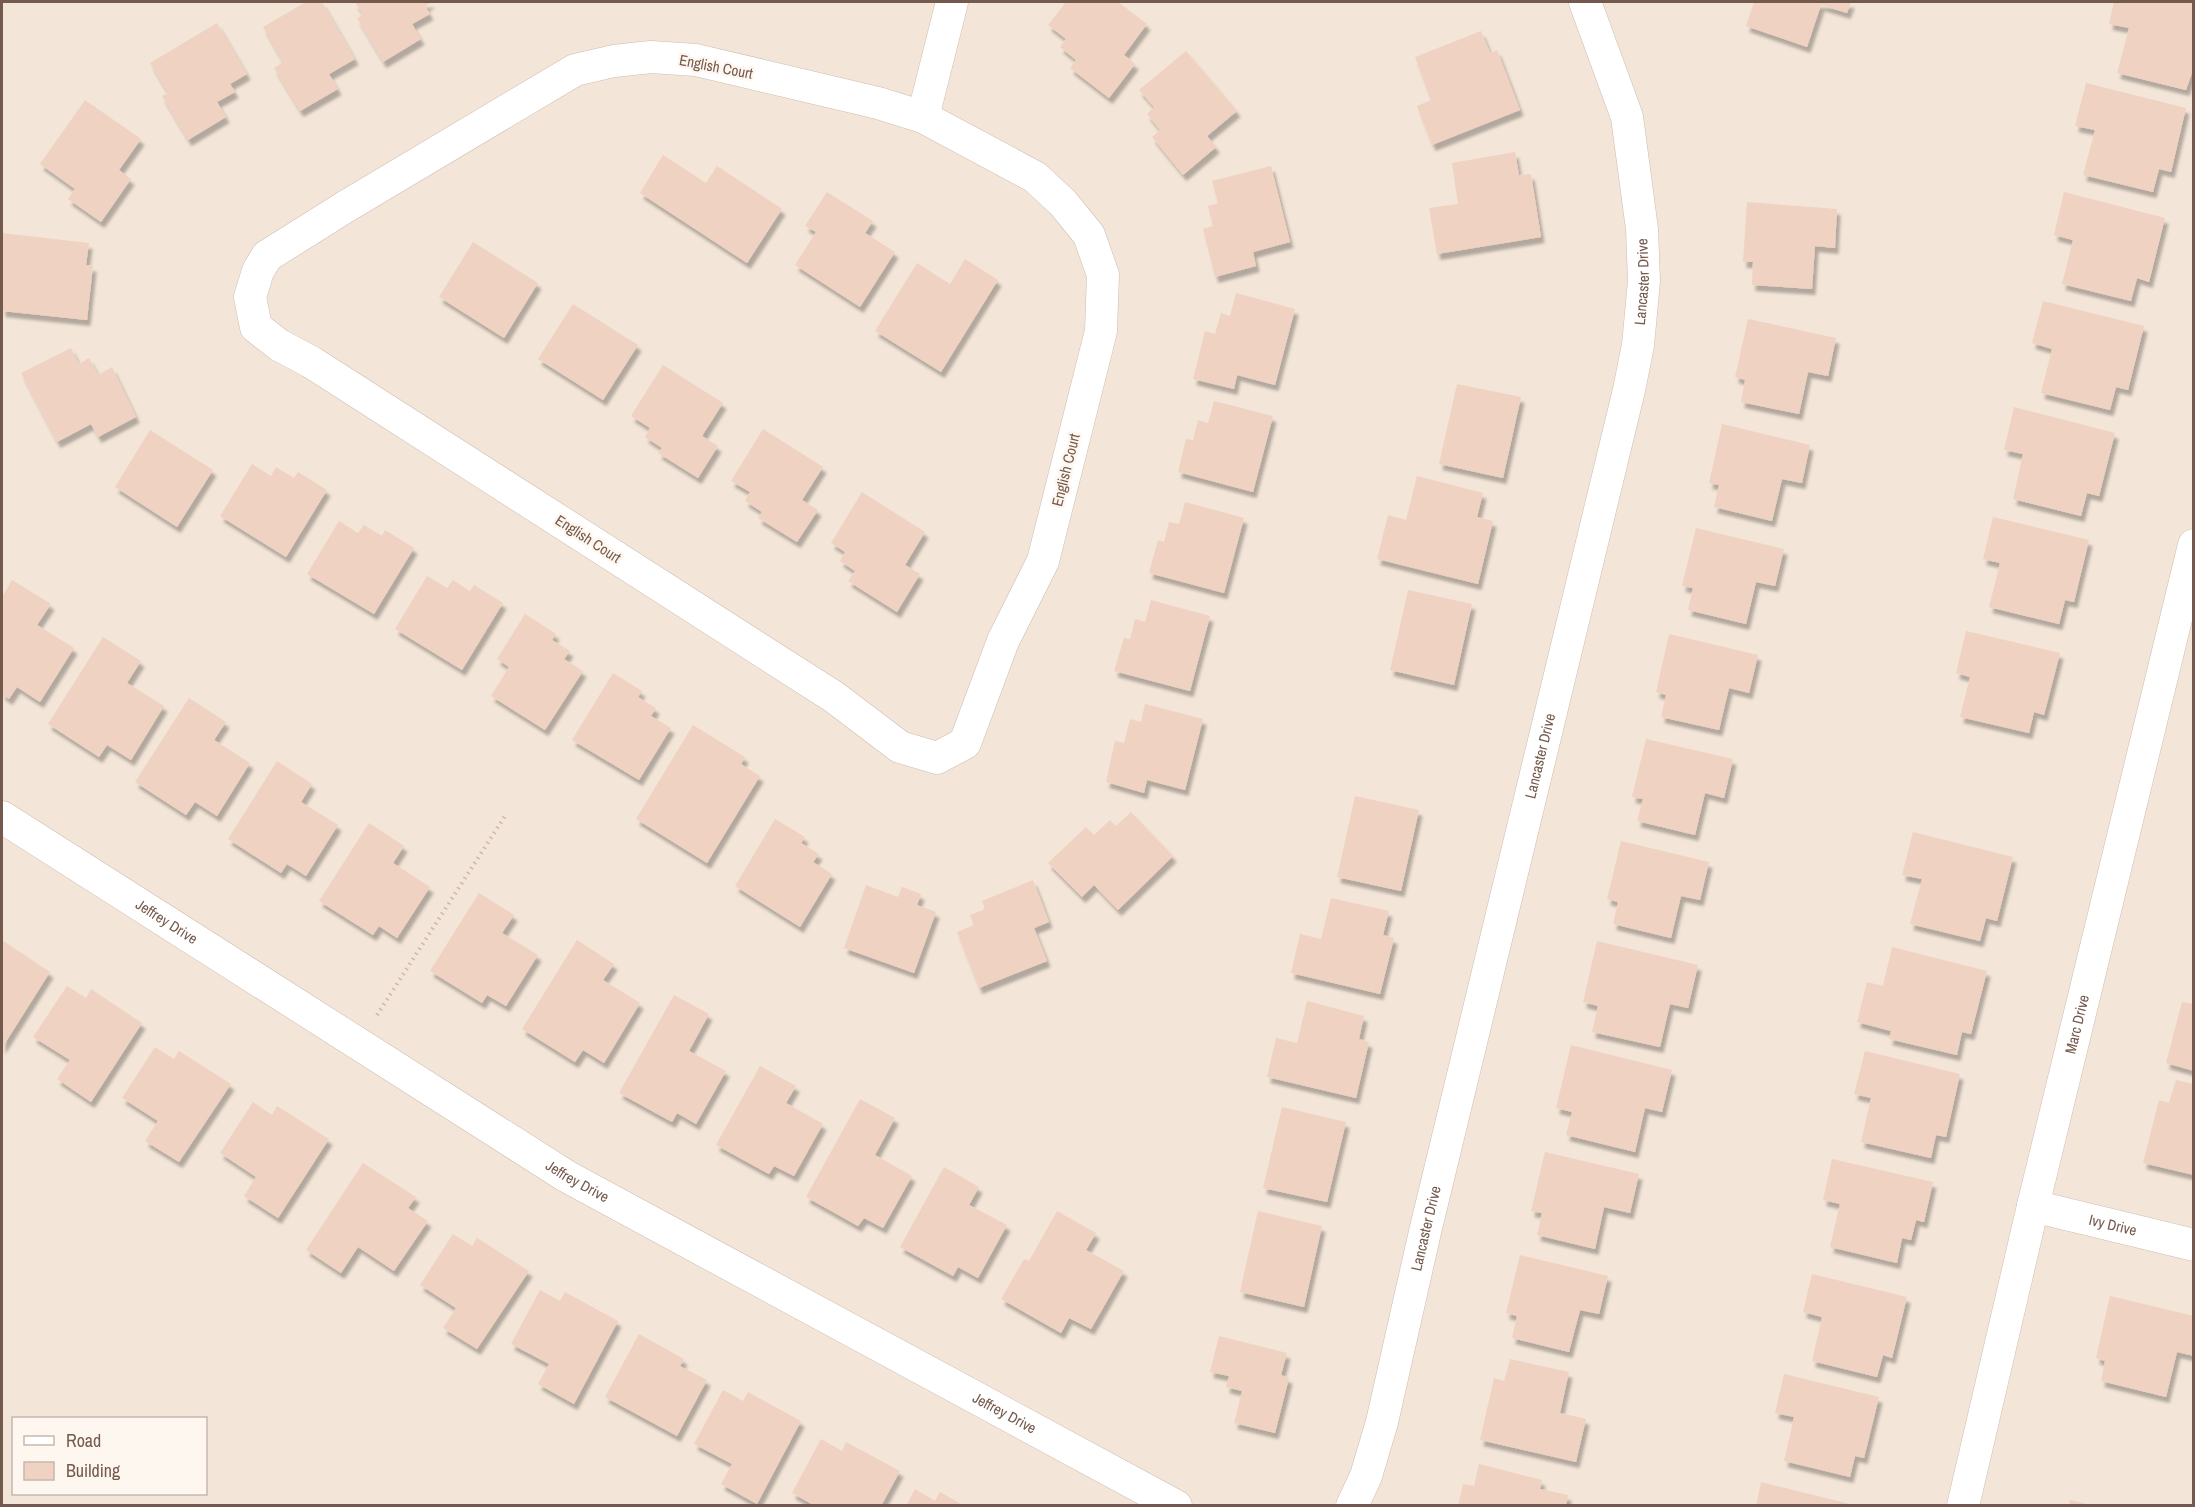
<svg xmlns="http://www.w3.org/2000/svg" width="2195" height="1507" font-family="'Archivo Narrow',sans-serif">
<style>
.residential{fill:#f3e5d7;fill-rule:evenodd}
.building{fill:#efd2c1;filter:url(#shadow)}
.lines{fill:none;stroke-linecap:round;stroke-linejoin:round}
.minor-casing{stroke:#cfbdb1;stroke-width:33}
.path{stroke:#d4b5a4;stroke-width:4;stroke-dasharray:1.5 4.5;stroke-linecap:butt}
.minor{stroke:#fff;stroke-width:32}
.labels{text-anchor:middle;stroke-width:5;stroke-linejoin:round;paint-order:stroke}
.street-label{font-size:15px;fill:#74594d;stroke:#fef7ef}
</style>
<defs>
<filter id="shadow"><feDropShadow dx="3.5" dy="6" stdDeviation="1.5" flood-color="#0004"/></filter>
</defs>
<rect width="100%" height="100%" fill="#fbf3e8"/>
<!-- residential -->
<path class="residential" d="M2,2h2191v1503l-2191,1zM14,1418h192v76h-192z"/>
<!-- building -->
<path class="building" d="M306,2h16l33,57 -26,15 9,15 -38,22 -26,-43 9,-6 -20,-35z
M355,2h77l-7,4 5,8 -18,10 9,15 -38,23 -26,-44 6,-3z
M1066,2h52l29,22 -23,31 11,9 -26,34 -39,-30 6,-8 -16,-13 6,-8 -18,-14z
M1754,2h97l-4,11 -26,-8 -14,42 -61,-21z
M2114,2h80v65l-8,23 -69,-17 12,-45 -20,-4z
M217,23l30,51 -17,10 5,8 -18,10 9,15 -38,23 -26,-44 6,-3 -18,-30z
M1481,31l9,22 7,-3 23,60 -88,35 -15,-39 14,-6 -16,-43z
M1186,51l51,60 -30,25 9,11 -33,28 -31,-38 8,-7 -13,-16 7,-7 -15,-17z
M2086,83l100,25 -15,64 -12,-3 -6,23 -70,-17 12,-45 -20,-4z
M85,100l56,39 -22,31 12,9 -30,43 -33,-23 7,-10 -35,-25z
M1515,152l4,23 12,-1 10,63 -104,17 -8,-46 29,-4 -6,-41z
M663,155l43,28 11,-17 65,43 -35,54 -107,-70z
M1271,166l19,76 -37,10 3,14 -41,11 -12,-48 10,-3 -5,-20 10,-3 -6,-22z
M827,192l46,29 -8,12 30,19 -35,55 -65,-42 21,-33 -11,-6z
M2064,192l101,26 -16,64 -12,-4 -6,23 -69,-17 11,-44 -19,-5z
M1747,202l90,7 -2,39 -20,-2 -3,43 -60,-4 1,-23h-10z
M2,233l87,10 -3,22 7,1 -6,54 -85,-9z
M473,242l65,41 -34,55 -65,-41z
M965,259l33,21 -57,92 -66,-41 42,-68 33,21z
M1236,293l59,16 -20,76 -38,-10 -3,14 -41,-10 12,-48 10,3 6,-21 9,3z
M2043,301l101,25 -16,64 -12,-3 -6,23 -69,-17 11,-44 -20,-6z
M573,304l65,41 -35,55 -65,-41z
M1748,319l88,19 -8,38 -20,-4 -9,42 -58,-12 4,-22 -10,-3z
M71,348l8,16 10,-6 9,17 14,-8 24,50 -38,20 -7,-13 -34,18 -36,-69z
M663,365l60,38 -21,33 16,10 -20,32 -40,-25 4,-5 -17,-11 5,-9 -19,-12z
M1457,384l64,13 -18,81 -64,-14z
M1214,401l59,15 -20,76 -75,-20 8,-33 7,1 5,-20 10,3z
M2014,407l101,26 -16,63 -12,-3 -6,23 -68,-17 10,-45 -19,-4z
M1722,424l88,21 -8,38 -20,-4 -10,42 -58,-14 5,-22 -10,-2z
M763,429l60,38 -21,33 16,10 -21,32 -39,-24 4,-6 -17,-11 5,-9 -19,-11z
M150,430l63,40 -36,57 -62,-40z
M252,464l19,12 5,-9 18,11 4,-6 29,18 -41,67 -66,-41z
M1417,476l66,17 -6,24 16,4 -15,63 -101,-25 11,-44 18,5z
M862,492l63,40 -20,33 15,9 -23,38 -49,-31 7,-10 -15,-10 5,-9 -14,-9z
M1185,502l59,16 -20,75 -75,-20 9,-33 6,2 5,-20 10,2z
M1993,517l96,23 -15,62 -9,-2 -6,24 -70,-17 11,-44 -17,-4z
M339,521l19,12 6,-8 18,11 3,-6 29,18 -40,66 -67,-40z
M1696,528l88,21 -9,37 -19,-4 -10,42 -58,-14 5,-22 -11,-2z
M427,576l20,12 6,-8 17,11 4,-6 29,18 -41,67 -67,-41z
M12,580l39,24 -14,21 37,23 -34,54 -23,-15 -8,12 -7,-5v-97z
M1408,590l64,14 -18,81 -64,-15z
M1151,600l59,16 -20,75 -76,-20 10,-33 6,1 5,-20 10,3z
M525,614l31,20 -4,6 18,11 -6,8 19,12 -38,59 -54,-34 18,-29 -12,-8z
M1966,631l94,22 -16,62 -10,-3 -5,21 -69,-16 10,-40 -14,-4z
M1669,634l89,21 -9,38 -20,-5 -10,42 -58,-13 5,-22 -10,-3z
M103,637l38,24 -14,22 37,23 -33,54 -24,-15 -8,12 -51,-33z
M613,673l29,18 -4,6 18,11 -5,8 20,12 -32,52 -67,-40z
M189,698l37,24 -12,18 36,23 -33,53 -22,-14 -9,13 -51,-33z
M1145,704l58,15 -18,71 -38,-10 -3,13 -38,-11 9,-41 9,2 6,-24 11,3z
M693,725l52,32 -4,7 19,12 -53,87 -71,-44z
M1646,739l87,20 -9,39 -19,-5 -10,42 -58,-14 6,-22 -11,-2z
M277,761l35,23 -11,18 37,23 -32,51 -19,-12 -6,9 -53,-34z
M1355,796l64,14 -18,81 -64,-14z
M1131,812l42,44 -55,54 -24,-25 -12,12 -34,-34 38,-36 8,8 16,-15 6,6z
M775,819l30,18 -4,6 18,11 -6,8 19,12 -32,53 -65,-41z
M369,823l35,23 -11,17 37,24 -33,51 -18,-12 -6,9 -54,-34z
M1913,832l100,25 -16,64 -11,-3 -6,23 -70,-17 12,-45 -20,-4z
M1621,841l88,21 -9,38 -19,-4 -10,42 -58,-14 5,-22 -11,-3z
M1033,880l16,42 -15,6 13,33 -68,27 -22,-56 17,-7 -4,-10 15,-6 -3,-8z
M866,885l32,12 4,-10 19,7 -4,11 19,7 -22,61 -70,-25z
M479,893l35,22 -12,18 36,22 -32,51 -19,-11 -5,8 -52,-32z
M1331,898l58,13 -6,24 11,3 -14,56 -89,-21 9,-39 21,5z
M2,940l48,32 -48,76z
M577,940l37,24 -11,16 37,23 -36,60 -21,-13 -8,12 -53,-33z
M1597,941l101,24 -10,43 -18,-4 -10,43 -68,-15 6,-26 -15,-4z
M1892,947l95,24 -16,63 -9,-2 -5,23 -68,-16 2,-8 -34,-9 10,-40 16,4z
M67,986l19,12 5,-9 51,34 -51,79 -34,-23 13,-19 -37,-23z
M674,995l35,19 -20,37 37,20 -30,53 -19,-11 -5,9 -53,-29z
M1307,1001l57,15 -5,23 10,3 -13,56 -89,-21 9,-39 21,5z
M2182,1002l12,2v67l-28,-8z
M1571,1045l101,25 -10,42 -17,-4 -10,44 -69,-17 6,-23 -16,-4z
M155,1047l19,12 5,-8 52,33 -52,78 -34,-21 13,-20 -36,-23z
M1865,1051l95,23 -14,63 -10,-2 -5,23 -70,-16 10,-44 -17,-4z
M760,1066l36,20 -10,17 37,21 -29,52 -20,-10 -5,8 -53,-29z
M2176,1080l18,4v91l-51,-12 16,-63 10,3z
M860,1099l35,19 -20,37 37,21 -29,52 -19,-10 -6,8 -52,-29z
M253,1102l19,13 5,-9 52,33 -51,79 -34,-22 12,-19 -36,-24z
M1282,1107l64,15 -19,80 -64,-14z
M1545,1152l94,22 -9,39 -26,-6 -9,42 -58,-14 5,-22 -11,-2z
M1832,1159l101,23 -9,40 -8,-2 -5,20 -9,-2 -5,25 -67,-16 10,-43 -17,-4z
M363,1163l53,34 -8,11 20,13 -34,50 -36,-24 -17,26 -35,-23z
M944,1167l35,20 -10,18 38,20 -29,53 -20,-11 -5,9 -53,-29z
M1057,1211l39,22 -10,17 38,21 -33,58 -22,-11 -8,15 -60,-34 23,-40 5,2z
M1258,1211l64,15 -18,81 -64,-15z
M453,1234l19,12 5,-8 52,33 -52,78 -34,-21 13,-20 -36,-23z
M1520,1255l88,21 -9,38 -19,-4 -11,42 -57,-14 5,-22 -11,-3z
M1812,1274l95,23 -15,61 -9,-3 -6,22 -65,-16 10,-44 -19,-5z
M540,1290l20,11 5,-9 53,29 -44,83 -36,-20 11,-20 -38,-20z
M2110,1296l84,20v40l-17,-4 -11,45 -65,-16 4,-20 -9,-3z
M639,1334l45,25 -4,7 27,14 -30,56 -72,-39z
M1219,1336l68,17 -6,22 8,3 -14,55 -41,-10 8,-32 -16,-4 3,-11 -19,-4z
M1510,1359l59,13 -9,41 26,6 -10,43 -96,-22 14,-62 10,3z
M1784,1374l95,23 -15,61 -9,-2 -5,21 -66,-16 10,-44 -19,-4z
M723,1390l20,11 5,-9 53,29 -44,83 -36,-20 11,-20 -38,-20z
M821,1439l21,12 4,-9 54,29 -19,35h-66l-23,-13z
M1479,1464l63,16 -2,9 28,6 -2,11h-108l5,-22 11,2z
M1761,1482l93,23v1h-98z
M915,1489l20,12 5,-9 25,14h-59z
M2070,1500l21,5v1h-22z"/>
<g class="lines">
<defs>
<g id="minor">
<path d="M651,57l45,3 182,43 45,14 112,60 28,26 26,32 14,40 -2,56 -58,230 -40,80 -38,102 -28,15 -37,-11 -66,-50 -523,-335 -32,-17 -23,-18 -6,-30 8,-26 9,-15 78,-49 230,-137 39,-9z"/>
<path d="M923,117l29,-115"/>
<path id="s1" d="M2,817l564,359 610,330"/>
<path id="s2" d="M2033,1206l161,39"/>
<path id="s3" d="M1352,1506l14,-30 16,-54 43,-190 204,-842 9,-45 6,-64 -2,-52 -15,-112 -42,-115"/>
<path id="s4" d="M1963,1506l70,-300 161,-661"/>
</g>
</defs>
<!-- minor casing -->
<use href="#minor" class="minor-casing"/>
<!-- path -->
<path class="path" d="M377,1015l128,-199"/>
<!-- minor -->
<use href="#minor" class="minor"/>
</g>
<g class="labels">
<!-- street labels -->
<g class="street-label">
<text transform="translate(716 67) rotate(11)" y="5">English Court</text>
<text dy="5" stroke="none"><textPath href="#s3" startOffset="1260">Lancaster Drive</textPath></text>
<text transform="translate(1066 470) rotate(-76)" y="5">English Court</text>
<text transform="translate(588 539) rotate(33)" y="5">English Court</text>
<text dy="5" stroke="none"><textPath href="#s3" startOffset="774">Lancaster Drive</textPath></text>
<text dy="5" stroke="none"><textPath href="#s1" startOffset="195">Jeffrey Drive</textPath></text>
<text dy="5" stroke="none"><textPath href="#s4" startOffset="495">Marc Drive</textPath></text>
<text dy="5" stroke="none"><textPath href="#s1" startOffset="681">Jeffrey Drive</textPath></text>
<text dy="5" stroke="none"><textPath href="#s2" startOffset="82">Ivy Drive</textPath></text>
<text dy="5" stroke="none"><textPath href="#s3" startOffset="288">Lancaster Drive</textPath></text>
<text dy="5" stroke="none"><textPath href="#s1" startOffset="1167">Jeffrey Drive</textPath></text>
</g>
</g>
<!-- border -->
<rect width="2195" height="1507" fill="none" stroke="#74594d" stroke-width="6"/>
<!-- legend -->
<rect x="12" y="1417" width="195" height="78" fill="#fef7ef" stroke="#c7b8ae" stroke-width="1.5"/>
<rect x="24" y="1436" width="30" height="9" fill="#ffffff" stroke="#c7b8ae" stroke-width="1.5"/>
<text x="66" y="1447" font-size="18" fill="#74594d">Road</text>
<rect x="24" y="1462" width="30" height="18" fill="#efd2c1" stroke="#c7b8ae" stroke-width="1.5"/>
<text x="66" y="1477" font-size="18" fill="#74594d">Building</text>
</svg>
